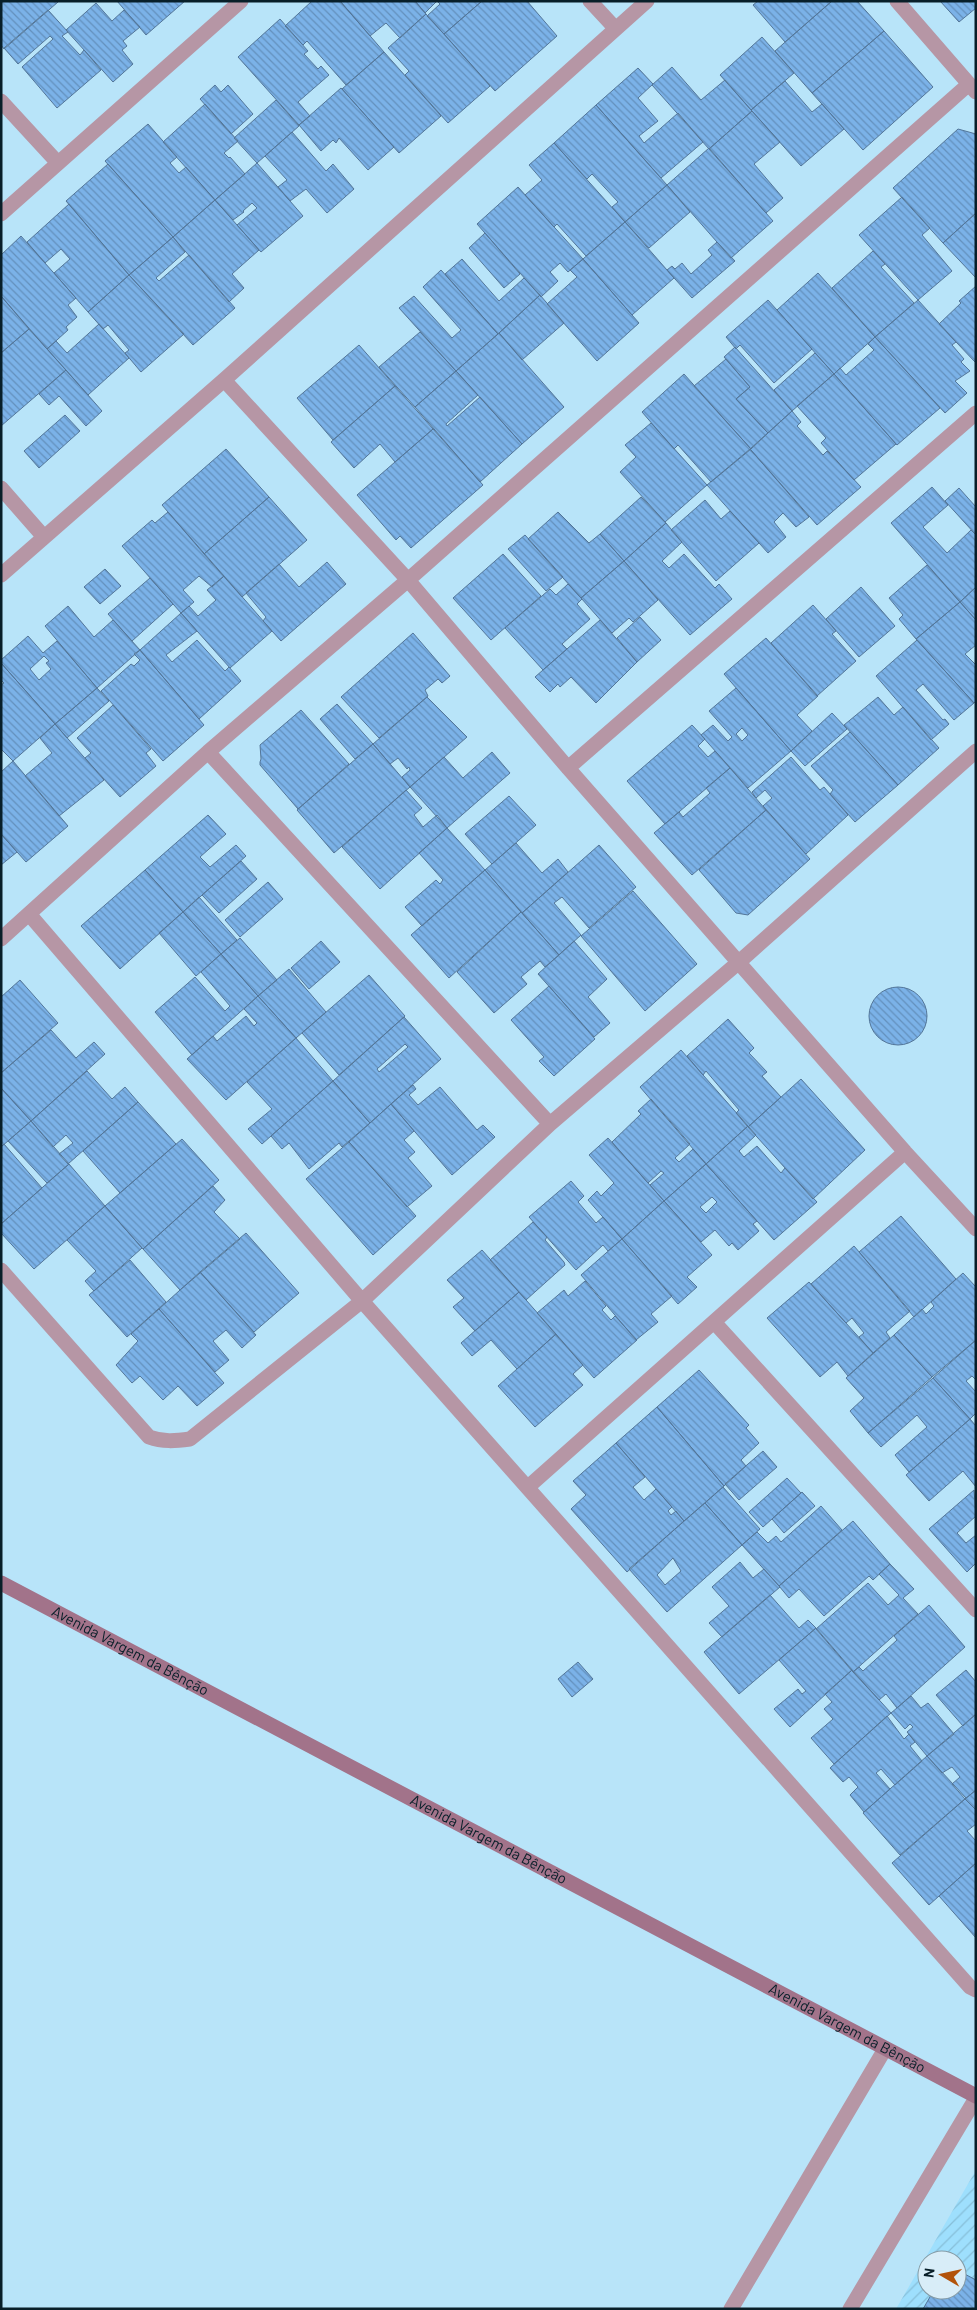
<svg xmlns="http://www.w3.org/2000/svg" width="977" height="2310" font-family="Barlow,sans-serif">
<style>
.industrial{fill:url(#industrial-furrows);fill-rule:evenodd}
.building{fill:url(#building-back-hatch);stroke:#537699;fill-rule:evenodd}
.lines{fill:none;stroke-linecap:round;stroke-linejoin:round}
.street{stroke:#b696a5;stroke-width:15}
.secondary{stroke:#a2738a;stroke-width:15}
.labels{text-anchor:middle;stroke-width:4.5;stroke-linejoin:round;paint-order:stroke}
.street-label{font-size:15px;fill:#081f29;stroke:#d8edf8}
</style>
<defs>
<pattern id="industrial-furrows" width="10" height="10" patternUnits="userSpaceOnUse" patternTransform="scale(1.25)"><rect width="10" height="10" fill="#9edffd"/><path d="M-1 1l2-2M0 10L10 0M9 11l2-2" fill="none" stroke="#87bfd9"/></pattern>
<pattern id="building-back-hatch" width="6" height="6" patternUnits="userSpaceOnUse" patternTransform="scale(1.25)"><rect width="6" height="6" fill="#7bb2e8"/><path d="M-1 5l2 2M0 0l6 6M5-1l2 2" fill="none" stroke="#6390bc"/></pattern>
</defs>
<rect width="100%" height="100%" fill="#b8e4f9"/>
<!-- industrial -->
<path class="industrial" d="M976,2170v139h-80zM927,2260h30v30h-30z"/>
<!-- building -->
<path class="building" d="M1,1h56l1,1 -54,47 -3,-4z
M117,1h68l-39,34z
M312,1h28l44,51 -38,33 -39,-44 -4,4 -18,-19z
M340,1h75l11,13 -26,24 -14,-15 -16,13z
M415,1h67l-38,33 -17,-18 13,-12 -3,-3 -12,12z
M482,1h45l30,35 -62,55 -51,-57z
M758,1h74l-47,41 -32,-37z
M832,1h25l27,30 -72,62 -37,-42z
M940,1h36v7l-17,14z
M96,3l16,18 12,-11 16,17 -17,14 4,5 -5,4 11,14 -20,18 -47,-52z
M48,10l20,22 -6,4 18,19 4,-5 17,20 -44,38 -35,-41 31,-28 -3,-3 -32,28 -14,-16z
M426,14l64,72 -42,37 -43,-48 4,-4 -21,-23z
M280,19l28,32 -4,3 14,15 3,-3 8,9 -31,27 12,14 -11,9 -61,-68z
M884,31l49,56 -70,63 -51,-57z
M762,37l32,36 -43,37 -31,-35z
M384,52l57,64 -42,37 -57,-64z
M672,67l29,33 24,-20 27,31 -43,38 -57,-64z
M638,68l15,16 -15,14 20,23 -19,15 5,7 34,-30 25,29 -42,36 -65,-73z
M785,81l27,31 10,-8 22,25 -43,37 -50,-56z
M215,85l6,7 7,-7 25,29 -22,20 -31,-35z
M341,88l53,59 -26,23 -29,-32 -3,5 -3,-3 -12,11 -22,-26z
M276,100l23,26 -42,37 -23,-25z
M205,104l33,37 -14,12 5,5 1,-1 15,17 -30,26 -52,-58z
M596,105l71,80 -42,37 -13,-15 6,-5 -26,-28 -5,5 -33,-36z
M752,111l28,31 -26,22 29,34 -17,15 -57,-64z
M148,124l29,33 -7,6 9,10 7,-6 29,33 -42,37 -68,-76z
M958,129l18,5v79l-33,30 -50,-55z
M292,132l34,39 7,-7 21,25 -27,24 -21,-24 -16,12 -12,-14 9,-7 -22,-24z
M554,143l71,79 -39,34 -29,-32 -3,3 -29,-32 17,-15 -13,-15z
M709,148l64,73 -42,37 -64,-73z
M257,163l46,53 -42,36 -24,-27 20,-17 -5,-5 -9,8 1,1 -11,8 -18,-20z
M108,164l65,73 -44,38 -63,-74z
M667,185l23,27 -41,36 -24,-26z
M518,187l65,72 -15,13 -8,-9 -10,9 8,9 -17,16 -64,-73z
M902,197l28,31 -8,7 30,36 -34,29 -59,-65z
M215,200l44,50 -27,24 12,14 -15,14 -56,-65z
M69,204l60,71 -41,37 -34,-39 16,-14 -9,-10 -16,14 -18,-21z
M976,213v65l-33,-35z
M625,222l49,56 -42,37 -49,-56z
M485,233l35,41 -16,14 -35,-40z
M21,236l55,62 -8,7 9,12 -11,10 2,3 -21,19 -46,-53v-41z
M173,237l12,15 -29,26 3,3 30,-26 46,53 -42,37 -64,-70z
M717,242l18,19 -43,37 -25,-28 5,-4 3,3 7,-6 9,11 21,-19 -4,-5z
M873,251l12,13 -4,3 33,36 -39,34 -43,-49z
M462,259l37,42 25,-23 16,17 -42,39 -53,-60z
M583,259l56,64 -42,38 -50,-57 30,-27 -7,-7z
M441,270l57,64 -42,37 -57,-63 15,-12 38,42 9,-8 -38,-43z
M818,273l57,64 -41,37 -57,-64z
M129,275l55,59 -43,38 -16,-19 4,-3 -21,-25 -5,4 -15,-17z
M976,286v76h-1l-36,-38 22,-21 -2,-2z
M540,295l24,28 -42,37 -23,-27z
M1,296l28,33 -28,24z
M768,300l44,49 -38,34 -34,-38 -4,4 -10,-12z
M918,300l38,42 -4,3 12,14 -3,3 9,9 -15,10 12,12 -22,20 -70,-76z
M99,324l30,34 -41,37 -41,-46 9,-8 11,12z
M29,329l37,41 -65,56v-73z
M420,332l36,39 -41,36 -36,-40z
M499,333l65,74 -42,37 -66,-73z
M875,337l65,71 -43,37 -63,-71 6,-6 6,7 28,-25 -6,-6z
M359,345l36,41 -62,54 -36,-42z
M735,347l57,64 -24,22 -32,-34 14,-12 -26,-30z
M815,353l19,21 -42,37 -18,-21z
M726,359l24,28 -14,12 32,34 -17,16 -57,-63z
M66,370l36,41 -16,15 -27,-30 -10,9 -10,-11z
M456,371l22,24 -32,29 1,2 33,-29 42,47 -42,38 -65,-75z
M684,374l67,75 -40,33 -33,-37 -4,4 -32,-37z
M834,374l62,70 -42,36 -33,-37 5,-5 -29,-32z
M395,386l38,43 -38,33 -15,-18 -26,24 -23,-26z
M792,411l9,11 -4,4 26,29 4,-4 34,36 -44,38 -67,-76z
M65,415l15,16 -41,37 -15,-17z
M651,423l56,62 -42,37 -45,-50 16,-15 -11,-12z
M433,429l50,56 -72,63 -11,-12 -4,4 -39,-45z
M226,449l43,48 -65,57 -42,-49z
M750,449l59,68 -13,10 -13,-14 -9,9 12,15 -18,16 -61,-68z
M932,487l16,18 -25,22 24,26 24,-23 5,5v52l-16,15 -69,-79z
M959,488l17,19v28l-31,-34z
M269,497l38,43 -65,57 -38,-43z
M641,497l25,26 -42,38 -24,-27z
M705,500l16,19 9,-8 29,32 -43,38 -45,-51z
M168,512l56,64 -12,11 -13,-11 -16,14 11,12 -13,11 -59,-67 30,-26 3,3z
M558,512l31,31 11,-9 24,27 -43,37 -53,-59z
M666,523l16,19 -20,19 7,7 15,-14 31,34 4,-4 13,15 -42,36 -66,-74z
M525,535l38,42 -17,14 -38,-42z
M503,554l38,42 -50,44 -38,-42z
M624,561l34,39 -25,22 -4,-4 -17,15 -31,-35z
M327,562l19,22 -65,57 -18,-20 3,-4 -20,-24 33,-29 20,23z
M927,565l33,37 -44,37 -17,-20 4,-4 -14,-17z
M105,569l16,17 -21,18 -16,-17z
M224,576l48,55 -42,37 -49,-55 8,-7 9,10 18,-16 -9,-10z
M150,578l23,26 -41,37 -24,-27z
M568,584l14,15 -5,5 13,15 -28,25 5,5 -24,21 -38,-42 45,-39 6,6z
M861,587l34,39 -36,31 -33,-38z
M976,587v33l-16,-18z
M960,602l16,18v25l-11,9 11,11v36l-2,2 -58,-64z
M813,605l23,26 -4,3 24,27 -39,35 -46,-53z
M68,606l26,31 19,-17 27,30 -43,38 -52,-62z
M181,613l16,18 -31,24 6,7 25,-22 28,31 4,-4 12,14 -42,38 -59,-69z
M640,617l21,23 -24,22 -20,-24z
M600,620l37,42 -41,41 -25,-26 -11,10 -2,-3 -8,8 -15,-15z
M413,633l37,43 -8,7 -4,-4 -13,11 3,6 -49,42 -38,-41z
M28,636l15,17 14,-12 40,47 -42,36 -54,-61v-3zM44,656l5,5 -3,2 5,6 -12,11 -9,-11z
M766,638l52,58 -21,19 15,16 -21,20 -67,-77z
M917,640l57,63 -20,17 -31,-36 -7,6 27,30 2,-1 4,5 -18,16 -55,-64z
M140,650l64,75 -41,36 -62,-70 30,-27 3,2 6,-6 -6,-6z
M1,663l54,61 -42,37 -12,-12v-64l3,-2 -3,-3z
M97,688l12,13 -42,37 -12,-14z
M736,688l55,63 -43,37 -47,-53 12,-10 15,16 4,-4 -23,-26zM742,728l6,7 -6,6 -6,-7z
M427,697l40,40 -57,50 -8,-10 8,-7 -1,-3 -2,2 -9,-11 -8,6 -17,-20z
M878,697l16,18 9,-8 36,41 -41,37 -54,-60z
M337,704l36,40 -18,15 -35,-40z
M113,705l38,44 -5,4 10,13 -36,31 -35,-39 6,-5 -14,-15z
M301,710l48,54 -51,45 -38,-44v-3l1,-3 -1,-14z
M832,713l15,16 -42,37 -14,-15z
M55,724l49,56 -45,36 -34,-40 27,-23 -12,-15z
M692,725l13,14 -7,7 10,11 7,-6 15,17 -65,56 -38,-43z
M850,732l48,53 -43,37 -25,-28 3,-4 -22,-24z
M373,744l37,43 -76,66 -37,-43z
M492,752l18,21 -63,55 -37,-41 34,-30 19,21z
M791,757l29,33 4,-3 24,28 -42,39 -43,-48 9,-8 -7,-8 -9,8 -4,-6z
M13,761l55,65 -42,36 -25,-28v-62z
M730,768l36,42 -74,65 -38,-42 25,-21 4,5 27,-24 -4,-5z
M406,790l16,18 -8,7 9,12 14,-12 10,13 -67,61 -38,-42z
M509,796l27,29 -44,39 -27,-30z
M766,810l44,49 -62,56 -12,-2 -37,-43z
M208,815l18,19 -26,23 10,10 26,-22 10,11 -63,56 -38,-42z
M447,828l38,42 -63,56 -17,-19 31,-27 4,4 3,-4 -24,-27z
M1,834l16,18 -16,13z
M516,843l26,30 16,-14 10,13 -46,41 -37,-43z
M599,845l37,42 -47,41 -27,-31 -8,6 27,32 -22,20 -37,-42z
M241,861l16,18 -38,34 -17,-18z
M145,870l38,42 -63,57 -39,-43z
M485,870l36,42 -72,66 -38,-43z
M268,882l15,17 -43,38 -15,-17z
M633,891l64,73 -52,47 -64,-75z
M199,897l38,43 -16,14 -38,-42z
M183,912l38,42 -25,22 -37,-43z
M521,912l38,43 -14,12 -5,-6 -19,16 6,7 -33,29 -37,-41z
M240,938l37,42 -19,16 -37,-42z
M321,941l19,21 -31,27 -18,-21z
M574,941l33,38 -19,18 22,26 -16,14 -56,-63z
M221,954l37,42 -66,59 -37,-43 40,-35 30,34 5,-5 -29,-34z
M289,969l37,43 -30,26 -38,-42z
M369,975l36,41 -66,59 -37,-42z
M20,980l38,43 -57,50v-76z
M549,986l46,53 -41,37 -15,-15 5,-4 -33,-37z
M869 1016a29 29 0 1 1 58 0a29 29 0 1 1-58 0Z
M258,996l38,42 -70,62 -39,-41 26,-23 4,5 29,-25 8,10 3,-3 -13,-14z
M404,1017l37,42 -71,64 -37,-42zM405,1044l3,3 -29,25 -2,-3z
M728,1019l26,29 -5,5 18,19 -5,4 19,21 -33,30 -12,-14 3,-3 -33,-39 -3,4 -16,-19z
M51,1030l25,28 18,-16 11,12 -74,67 -30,-33v-15z
M296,1038l37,43 -71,63 -14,-15 24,-20 -25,-27z
M681,1050l67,76 -42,38 -66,-77z
M87,1071l25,28 13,-12 13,15 -70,62 -9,-10 14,-11 -7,-8 -13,12 -22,-26z
M801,1079l64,71 -52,49 -65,-72z
M333,1081l37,42 -28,24 -3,-4 -30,26 -20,-26 -7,6 -11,-13z
M413,1085l3,4 -7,6 9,10 22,-18 37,43 6,-5 12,12 -43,38 -61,-71z
M1,1088l30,33 -30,26z
M651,1099l39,45 -15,14 4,4 14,-13 13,15 -42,37 -14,-16 14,-12 -3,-2 -13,12 -36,-41 29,-28 -3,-3z
M138,1102l38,42 -56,49 -37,-42z
M391,1104l23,27 -10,9 11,12 -7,6 24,28 -25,21 -58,-65z
M31,1121l38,43 -22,19 -39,-42z
M748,1126l8,9 -17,16 5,6 13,-11 24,27 4,-5 32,34 -43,38 -68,-76z
M608,1138l56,63 -42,38 -34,-39 9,-9 4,5 13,-13 -25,-28z
M182,1139l37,41 -76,69 -38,-43z
M349,1142l67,74 -43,39 -67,-76z
M4,1144l38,44 -41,36v-77z
M69,1164l36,42 -71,63 -33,-36v-9z
M706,1164l51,57 -4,3 6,7 -21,19 -6,-7 -3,3 -14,-16 -14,12 -37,-41zM712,1197l5,5 -11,11 -6,-6z
M571,1181l13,15 -6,6 18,21 7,-6 19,22 -14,12 -5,-6 -27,25 -47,-53z
M213,1186l12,14 -11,12 26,27 -60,51 -37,-41z
M664,1201l48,54 -25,22 10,10 -19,17 -56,-65z
M105,1206l37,42 -48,43 -9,-10 11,-10 -29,-31z
M901,1216l55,63 -42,38 -55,-65z
M533,1222l14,15 -2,3 19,22 1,3 -39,35 -36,-40z
M246,1233l53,60 -45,39 -54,-60z
M622,1239l50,57 -21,18 7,8 -22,18 -55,-65z
M854,1246l56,65 -24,21 4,6 -17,15 -14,-16 5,-4 -12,-15 -6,5 -35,-39z
M482,1250l37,42 -44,39 -22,-24 11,-9 -17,-18z
M130,1260l36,42 -39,35 -38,-42z
M200,1272l56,63 -14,13 -16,-18 -13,11 16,19 -14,12 -56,-63z
M963,1273l13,14v53l-44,37 -38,-42 28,-26 4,5 8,-8 -3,-4z
M585,1281l21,25 -4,4 9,10 4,-4 22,24 -43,38 -57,-65 27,-23 4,6z
M809,1282l64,71 -25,23 -11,-14 -17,15 -53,-59z
M519,1292l37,42 -39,35 -26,-29 -19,16 -11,-13z
M159,1309l65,74 -27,23 -19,-20 -15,14 -23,-24 -8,7 -16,-18 22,-24 -7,-7z
M556,1334l27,31 -10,9 10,11 -48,42 -37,-41z
M894,1335l38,42 -64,56 -18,-22 14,-13 -18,-20z
M976,1340v40l-4,-4 -6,5 10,11v21l-6,6 -37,-41z
M699,1370l50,55 -3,3 13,15 -18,17 5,6 -22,20 -67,-79z
M933,1378l37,41 -61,53 -14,-17 32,-28 -10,-12 -36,32 -13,-14z
M657,1407l67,79 -40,35 -68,-78z
M970,1419l6,7v61l-13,-16 -34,30 -23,-26z
M616,1443l29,34 -12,10 11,13 12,-11 16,18 -4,4 3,4 5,-4 8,10 -57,51 -56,-63 15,-14 -13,-14z
M763,1451l14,16 -38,33 -14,-16z
M787,1478l14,15 -38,34 -14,-15z
M723,1487l37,42 -18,16 -37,-42z
M974,1490l2,26 -19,17 9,10 10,-8v28l-9,9 -38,-43z
M802,1492l13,14 -31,27 -12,-14z
M705,1503l37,42 -75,67 -38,-43zM673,1558l8,13 -16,14 -8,-10z
M821,1506l21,24 -63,56 -37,-41 15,-13 11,11 8,-7 5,6z
M853,1521l37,43 -17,16 -4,-4 -45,40 -25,-27 -10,9 -10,-12z
M740,1562l13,16 11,-9 16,18 -58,50 -13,-14 20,-17 -17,-19z
M890,1564l24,25 -11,9 15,16 -65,58 -37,-43 52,-46 20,22 11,-10 -20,-21z
M770,1595l29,33 9,-8 8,8 -77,66 -35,-42z
M929,1605l36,42 -68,61 -11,-14 -7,6 -26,-28 6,-5 4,4 34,-31 -3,-4z
M816,1628l36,42 -62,57 -16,-18 24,-20 4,5 4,-3 -27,-31z
M578,1662l15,17 -21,18 -14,-18z
M852,1670l39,43 -57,51 -23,-26 22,-19 -9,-10 8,-7 -7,-8z
M966,1670l10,12v32l-13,12 -27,-31z
M911,1696l10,12 7,-5 26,31 -27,22 -20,-24 6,-5 -3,-3 -5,5 -14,-16z
M976,1714v76l-11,9 -13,-15 8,-7 -8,-10 -10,6 -15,-17z
M887,1716l17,23 5,-5 6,8 -5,4 12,15 -27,24 -14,-16 -5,4 14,16 -26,23 -14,-17 8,-8 -9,-10 -6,5 -13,-14z
M927,1756l39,42 -66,57 -37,-42z
M976,1790v20l-11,-11z
M965,1799l11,11v14l-9,7 9,10v22l-47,42 -37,-42z
M976,1863v75l-37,-42z
M957,2270l19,10v29h-53l11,-19h23z"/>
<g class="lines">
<!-- street -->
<path class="street" d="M590,1l25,27
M897,1l79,91
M1,101l57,62
M1,214l240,-213
M224,380l184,200 160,188 337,384 71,77
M1,488l43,49
M1,575l223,-195 423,-379
M208,752l342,372
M568,768l408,-355
M29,914l333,387 608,686 6,3
M1,939l207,-187 200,-172 561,-496
M1,1270l148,167c14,5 26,4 41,2l172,-138 188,-177 189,-162 237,-211
M714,1322l262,288
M528,1487l377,-335
M731,2309l154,-260
M850,2309l126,-211"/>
<!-- secondary -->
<path class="secondary" id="s1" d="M1,1583l975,513"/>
</g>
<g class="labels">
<!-- street labels -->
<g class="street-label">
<text dy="5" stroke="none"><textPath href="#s1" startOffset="146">Avenida Vargem da Bênção</textPath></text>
<text dy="5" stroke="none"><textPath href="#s1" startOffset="551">Avenida Vargem da Bênção</textPath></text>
<text dy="5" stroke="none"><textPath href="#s1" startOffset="956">Avenida Vargem da Bênção</textPath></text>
</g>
</g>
<!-- border -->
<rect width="977" height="2310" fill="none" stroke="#081f29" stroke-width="5"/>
<!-- north arrow -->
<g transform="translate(942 2275) rotate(279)"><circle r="24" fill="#d8edf8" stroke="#859ba5"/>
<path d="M0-4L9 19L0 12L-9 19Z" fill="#b2530b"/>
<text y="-8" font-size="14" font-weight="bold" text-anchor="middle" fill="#081f29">N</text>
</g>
</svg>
